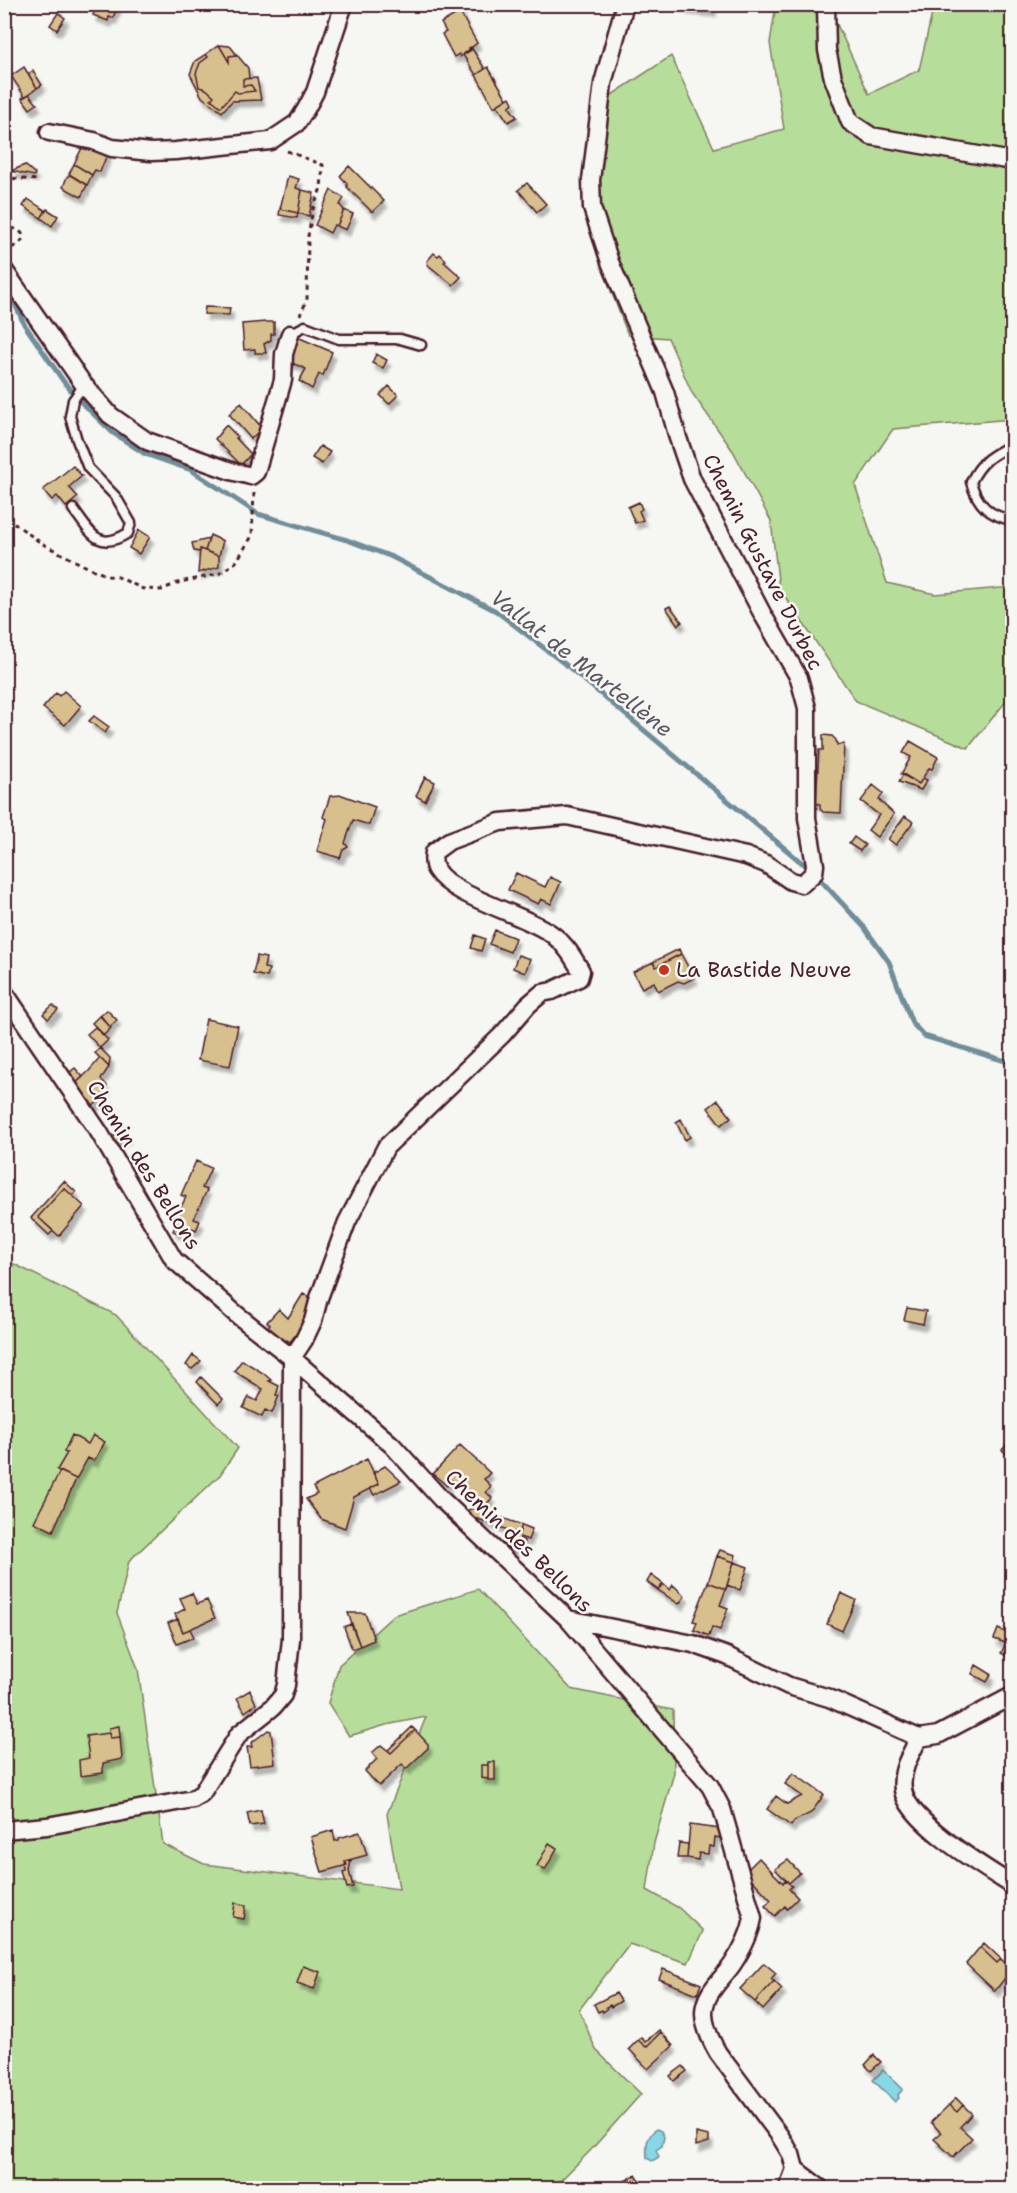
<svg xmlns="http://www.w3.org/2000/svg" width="1017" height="2193" font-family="'Shantell Sans',sans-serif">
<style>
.green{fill:#b6de9a;stroke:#807e62;stroke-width:1.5}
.water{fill:#87d7e4;stroke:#6f8d9a;stroke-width:1.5}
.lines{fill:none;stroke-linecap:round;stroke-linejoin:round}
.stream{stroke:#6f8d9a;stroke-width:5}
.building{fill:#d8bf8e;stroke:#4a1f2b;stroke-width:1.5;filter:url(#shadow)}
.lane-casing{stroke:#4a1f2b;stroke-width:13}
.street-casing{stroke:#4a1f2b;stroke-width:21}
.path{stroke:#4a1f2b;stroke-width:3;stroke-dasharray:4.5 4.5;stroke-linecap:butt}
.lane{stroke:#f6f6f2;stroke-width:8}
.street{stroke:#f6f6f2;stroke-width:16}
.poi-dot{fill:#c8321e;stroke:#f6f6f2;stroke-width:2}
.labels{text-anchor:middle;stroke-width:5;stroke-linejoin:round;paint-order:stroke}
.street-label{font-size:21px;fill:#4a1f2b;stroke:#f6f6f2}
.poi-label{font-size:21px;fill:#4a1f2b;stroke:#f6f6f2;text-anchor:start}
.water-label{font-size:22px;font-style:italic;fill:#5c5662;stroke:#f6f6f2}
</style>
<defs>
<filter id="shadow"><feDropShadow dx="3.5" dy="6" stdDeviation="1.5" flood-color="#0004"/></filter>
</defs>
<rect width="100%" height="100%" fill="#f6f6f2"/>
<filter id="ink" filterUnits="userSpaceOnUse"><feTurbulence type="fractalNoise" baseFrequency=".0167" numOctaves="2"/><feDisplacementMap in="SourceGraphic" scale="12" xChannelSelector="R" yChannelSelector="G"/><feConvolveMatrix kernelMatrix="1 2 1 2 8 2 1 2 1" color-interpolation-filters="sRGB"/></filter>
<g filter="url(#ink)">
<!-- green -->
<path class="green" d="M776,5h46l12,13 35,76 50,-24 15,-65h78v414l-119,10 -38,56 32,98 48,11 77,-7v107l-44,54 -112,-47 -77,-113 -8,-67 -38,-70 -41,-58 -24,-55 -40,-3 -31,-81 -5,-146 79,-52 43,92 70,-19 -14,-86z
M4,1259l112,56 122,133 -18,27 -91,86 -12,52 21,56 25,175 41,20 195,25 -12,-75 39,-97 -40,8 -37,11 -21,-33 11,-38 55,-50 84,-26 93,100 102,21 1,63 -20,70 -7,47 32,18 24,23 -15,32 -59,-19 -50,66 17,40 45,44 -50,56 -38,38h-548z"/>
<!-- water -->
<path class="water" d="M883,2070l20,19 -5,6 1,3 -4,4 -22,-22z
M656,2129l5,2 3,6 -2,9 -6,4 3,7 -7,4 -5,-3c-1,-13 -1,-20 9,-29z"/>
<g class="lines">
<!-- stream -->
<path class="stream" d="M7,286l17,38 40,58 19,22 30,29 32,21 46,16 67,44 89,26 45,17 104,54 74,57 244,205 50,54 25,35 23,61 12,13 88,27"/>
</g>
<!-- building -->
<path class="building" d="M97,4h21l-5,14 -4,-1 -1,4 -15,-6z
M453,4h5l4,8h-2l17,31 -17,14 -1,-3 -5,3 -12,-23 4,-2 -5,-9 14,-8 -7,-8z
M683,4h29v7l-29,-3z
M58,13l7,5 -8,12 -7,-5z
M219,45l10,17v-6l8,-1 11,13 1,11h-6v7l8,-1 4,6 -17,2 -3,-2 -14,16 -10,-8 3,-3 -8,-7 -7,-2 -3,-14 4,-10 8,-6 -2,-3z
M219,45l11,1 7,9 -8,1v6z
M471,47l14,22 -9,6 -13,-20 8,-5 -2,-2z
M206,54l2,3 -8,6 -4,10 3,14 7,2 8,7 -3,3 10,8 14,-16 3,2 17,-2 -4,-6 -8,1v-7l14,-1 4,22 -29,1 -10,11 -20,-15 -12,-23 5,-13z
M24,67l13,21 -12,9 -14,-21z
M488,67l19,32 -13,8 -18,-32z
M33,71l9,14 -5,3 -9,-14z
M29,94l8,10 -7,5 -8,-11z
M510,97l3,6 -4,4 8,10 -9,5 -11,-17z
M84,144l24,8 -8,20 -5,-2 -3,5 -18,-11z
M74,164l18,11 -5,10 -18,-11z
M25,165l10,9 -1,2 -23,-5z
M349,166l35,35 -12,11 -25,-25v-4l-7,-7z
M70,175l17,10 -6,12 -18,-10 4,-10z
M288,176l11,3 -3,9 6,2 -4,23 -18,-4z
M527,183l19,21 -9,8 -19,-22z
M302,190l12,3 -5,23 -11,-3z
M331,190l13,8 -4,7 4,5 -7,16 -3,-1 -4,8 -15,-8z
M28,199l18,12 -5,7 -18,-12z
M47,209l11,7 -6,10 -11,-8z
M280,209l18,4 -1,5 -18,-3z
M344,210l9,4 -7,16 -9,-4z
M434,253l4,3 2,-2 6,6 -2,2 17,15 -8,8 -25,-20 -1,-4z
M205,307l25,1 -1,7 -25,-1z
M266,322h8v12h-3v6l-7,4 2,9h-11v-4l-11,1 -2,-26z
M293,335l39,17 -9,24 -4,-2 -7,15 -13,-8 7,-12 -21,-9z
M376,354l11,6 -4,8 -11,-5z
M389,386l9,9 -9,9 -9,-9z
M241,403l21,25 -11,11 -22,-25z
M226,425l11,11 -1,2 15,16 -10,11 -26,-26z
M320,446l10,6 -8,12 -10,-6z
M73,466l9,10 -13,11 9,10 -12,10 -9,-11 -5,4 -9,-10z
M639,502l3,7 -3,2 4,9 -8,3 -7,-16z
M139,530l11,7 -11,17 -10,-6z
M210,535l13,6 -4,15 -14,-5z
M209,539l-4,12 -5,-2v3l-6,-1 -2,-8z
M200,549l19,7v11l-21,6z
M670,606l12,16 -4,3 -12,-17z
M64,691l17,15 -16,19 -22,-17 13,-15 3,3z
M94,716l15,11 -4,6 -16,-12z
M823,735l9,1 4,4 1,5 7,-1 -3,69 -18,-1 -3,-3v-5h-4l3,-54h4z
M910,741l28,16 -6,12 -3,-1 -10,16 -18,-10 10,-17 -8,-4z
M903,774l16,10 4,-6 4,2 -6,10 -22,-8z
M425,777l10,5 -10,19 -9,-5z
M873,785l10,8 -4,7 15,14 -17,23 -9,-7 11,-15 -18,-14z
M342,795l33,12 -6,18 -16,-5 -8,23 3,4 -5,3 -3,8 -23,-7 10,-32 -4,-2 7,-21z
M905,816l8,6 -17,23 -8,-6z
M854,837l11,8 -5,6 -11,-7z
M516,873l29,14 5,-10 11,5 -10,22 -10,-5 -3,5 -30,-14z
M495,930l20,8 -5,14 -21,-8z
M475,935l10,4 -4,12 -10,-3z
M679,949l2,5 -25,13 -3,-5z
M681,954l13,24 -10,5 -6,-2 -20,10 -4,-9 -12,6 -9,-16 20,-10 3,5z
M518,955l12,4 -5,14 -12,-5z
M257,956l9,2 -2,10 5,1 -2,8 -14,-3z
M53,1005l5,5 -10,9 -5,-5z
M107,1010l10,10 -7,7 -10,-11z
M100,1015l11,13 -7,7 -12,-12z
M206,1019l32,7 -8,40 -32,-6z
M95,1027l13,13 -8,8 -13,-14z
M100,1048l10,10 -1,9 -14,-14z
M100,1058l9,9 -8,12 6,7 -4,11 -12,11 -17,-23 15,-14z
M75,1068l8,9 -9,8 -9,-9z
M718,1100l13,17 -10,8 -13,-17z
M681,1119l9,18 -5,3 -9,-18z
M122,1129l5,7 -12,10 -5,-6z
M196,1161l15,7 -9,20 5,2 -13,29 6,2 -4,9 -4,-2 -4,10 -15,-7 4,-9 -3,-1 12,-24 -5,-2z
M64,1181l12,11 -3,4 -9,-8 -26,29 15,14 -4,4 -18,-17z
M64,1188l20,18 -25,30 -21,-19z
M303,1294l8,4 -10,30 -11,14 -3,-2 -5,6 -18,-16 6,-5 -3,-3 12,-13 9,9z
M907,1308l19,3 -3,13 -19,-4z
M193,1355l8,6 -9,8 -6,-4z
M242,1360l21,13 8,7 -2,1 10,5 -3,9 3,1 -7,17 -7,-3 -3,7 -19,-9 6,-11 8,4 6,-12 -29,-18z
M201,1377l22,22 -5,5 -21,-22z
M72,1435l16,9 5,-9 12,7 -11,19 -6,-3 -12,21 -19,-9 10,-17 -3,-1z
M1012,1439v20l-10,-9z
M460,1445l30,28 -6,6 7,7 -5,6 6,6 -8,9 -32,-27 -5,6 -14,-12z
M367,1459l12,25 -25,13 -9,31 -24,-9 -15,-20 11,-5 -4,-7z
M385,1466l16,15 -27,14 -4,-7 9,-4 -6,-11z
M60,1471l16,8 -23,52 -19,-9z
M474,1508l48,17 -3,9 -52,-19 1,-5z
M522,1525l10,4 -4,11 -8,-3v2l4,2 -1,4 -5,-3 -4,8 -12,-5 8,-14 9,3z
M720,1550l16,5 -2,7 -17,-6z
M717,1556l17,6 -8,27 -18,-7z
M734,1562l14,5 -8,23 -13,-5z
M651,1575l12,9 -5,6 -11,-8z
M708,1582l18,7 -6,16 8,3 -8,22 -8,-3 -3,9 -15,-6 3,-8 -4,-1z
M663,1584l7,6 3,-5 12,11 -6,8 -21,-14z
M192,1593l5,11 10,-4 8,18 -32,14 -8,-18 10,-5 -5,-11z
M841,1593l15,7 -14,31 -15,-7z
M348,1613h17l9,27 -14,6z
M178,1619l5,13 7,-3 4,8 -17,7 -9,-21z
M351,1624l9,22 -8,3 -8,-22z
M998,1629l14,6v24l-11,-6 5,-10 -12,-4z
M976,1665l15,9 -4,8 -15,-8z
M250,1690l6,14 -11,8 -8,-14z
M119,1726l1,11 -10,1 -1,-10z
M412,1727l3,3 -24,23 -3,-3z
M268,1730l3,1 4,32 -25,3 -3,-19h5l-1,-4z
M415,1730l13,14v4l-22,21 -4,-5 -23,22 -14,-15 12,-12 -5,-6 9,-8 10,8z
M109,1733l1,5 10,-1 2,22 -19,4v10l-23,3 -1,-16 10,-2 -3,-22z
M488,1762h7v18h-7z
M481,1765h7v14l-7,-1z
M793,1773l31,22 -13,18 -17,8 -3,5 -24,-17 9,-13 11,8 15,-8 -17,-12z
M261,1810l3,14 -14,2 -3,-13z
M690,1825l30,4v9l-5,-1 -1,10 -5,-1 -1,8 -9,-1 -1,7 -11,-2z
M333,1830l2,11 4,-1v-2l21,-6 7,23 -22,6 2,4 -25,7 -11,-35z
M549,1843l8,5 -12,22 -8,-4z
M679,1843l9,1 -1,14h-10z
M759,1858l24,25 2,-3 7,6 -3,3 9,9 -11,11 -2,-3 -10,10 -10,-10 6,-6 -26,-28z
M351,1860l-2,11 4,16 -6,1 -4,-15 3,-1 -1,-11z
M788,1860l12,13 -11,10 -14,-14z
M235,1903l11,2 -2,14 -11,-2z
M984,1943l17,16 -4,4 -17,-16z
M980,1947l17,16 4,-4 11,10 -17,22 -29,-27z
M764,1963l12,10 -5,6 3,2 -19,21 -15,-13z
M303,1966l17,6 -6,17 -17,-6z
M663,1969l38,15 -4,10 -38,-15z
M774,1981l8,8 -19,21 -8,-8z
M616,1993l5,8 -10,6 -1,-2 -4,2 1,2 -4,3 -1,-2 -4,2 -4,-8z
M659,2030l2,2 -15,15 -8,-7 3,-3 4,5z
M661,2032l12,14 -25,23 -19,-20 9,-9 8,7z
M874,2055l7,7 -10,9 -6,-6z
M683,2066l4,5 -13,10 -4,-5z
M956,2098l7,7 -6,7 -8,-7z
M949,2105l8,7 6,-7 9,9 -12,13 12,11 -19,19 -19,-18 7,-6 -10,-11z
M696,2133l13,3v6l-13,4z
M636,2175l8,13h-28l-1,-2z"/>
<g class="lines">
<defs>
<path id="lane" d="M290,334l15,-8 34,13h61l21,6
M1012,445c-20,10 -31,16 -41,37 6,22 18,34 41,38
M73,509c18,24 25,43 55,24l3,-10 -15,-26 -28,-29 -11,-28 -7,-24 3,-16 11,-15"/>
<path id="street" d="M826,4l1,46 6,28 17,44 21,14 141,25
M49,132l45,9 18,7 39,4 25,-1 94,-10 27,-18 9,-14 9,-17 29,-88
M4,270l80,115 26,30 37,26 84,30 20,5 5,-4 27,-92 1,-26 6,-20
M4,992l95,140 75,128 62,54 56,44 100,87 49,54 127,120 142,167 12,23 31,109c-3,17 -11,32 -21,47 -10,14 -28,29 -28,48 0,14 7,28 14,40l62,83 11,18 4,15 -7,19
M568,1619l125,25 34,12 62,30 40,12 90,40 19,-3 70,-37
M919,1738c-8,15 -19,33 -16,52 5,32 82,78 109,95
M4,1830l43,-4 146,-27 9,-6 37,-59 34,-27 10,-12 3,-10 5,-46 1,-281 12,-18 9,-19 6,-23 28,-76 39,-75 116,-112 26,-30 14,-12 10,-2 27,-13 2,-7c-8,-14 -15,-26 -28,-36 -28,-21 -101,-38 -117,-65 -3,-5 -3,-12 -2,-18l15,-11 51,-19 67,-6 179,40 20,8 25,17 11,3 12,-11 1,-8 -8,-47v-110l-8,-30 -36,-63 -71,-136 -14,-41 -13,-46 -55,-130 -18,-54 -1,-28 12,-97 22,-79
M795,2169l25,19"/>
</defs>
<!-- lane casing -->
<use href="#lane" class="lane-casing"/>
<!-- street casing -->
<use href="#street" class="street-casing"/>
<!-- path -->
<path class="path" d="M287,151l36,14 -2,23 -8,21 -5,27 -1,64 -7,15
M4,178l35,2
M4,223l18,10 1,6 -4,5 -15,8
M4,508l6,12 31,23 42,22 25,11 10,1 25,12 18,1 19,-8 39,-8 17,-12 16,-26 2,-43"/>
<!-- lane -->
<use href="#lane" class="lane"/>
<!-- street -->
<use href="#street" class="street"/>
</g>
</g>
<!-- markers -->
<circle class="poi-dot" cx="664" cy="970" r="6"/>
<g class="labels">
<!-- street labels -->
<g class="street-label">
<text transform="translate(763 562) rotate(63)" y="7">Chemin Gustave Durbec</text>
<text transform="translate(144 1165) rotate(58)" y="7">Chemin des Bellons</text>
<text transform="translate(519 1541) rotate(44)" y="7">Chemin des Bellons</text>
</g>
<!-- poi labels -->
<g class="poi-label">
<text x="676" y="977">La Bastide Neuve</text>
</g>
<!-- water labels -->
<g class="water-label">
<text transform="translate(582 663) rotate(38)" y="8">Vallat de Martellène</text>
</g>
</g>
<!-- margin -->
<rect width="1017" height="2193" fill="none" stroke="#f6f6f2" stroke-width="24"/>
<rect x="12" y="12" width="993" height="2169" fill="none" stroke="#4a1f2b" stroke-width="2" filter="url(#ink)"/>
</svg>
